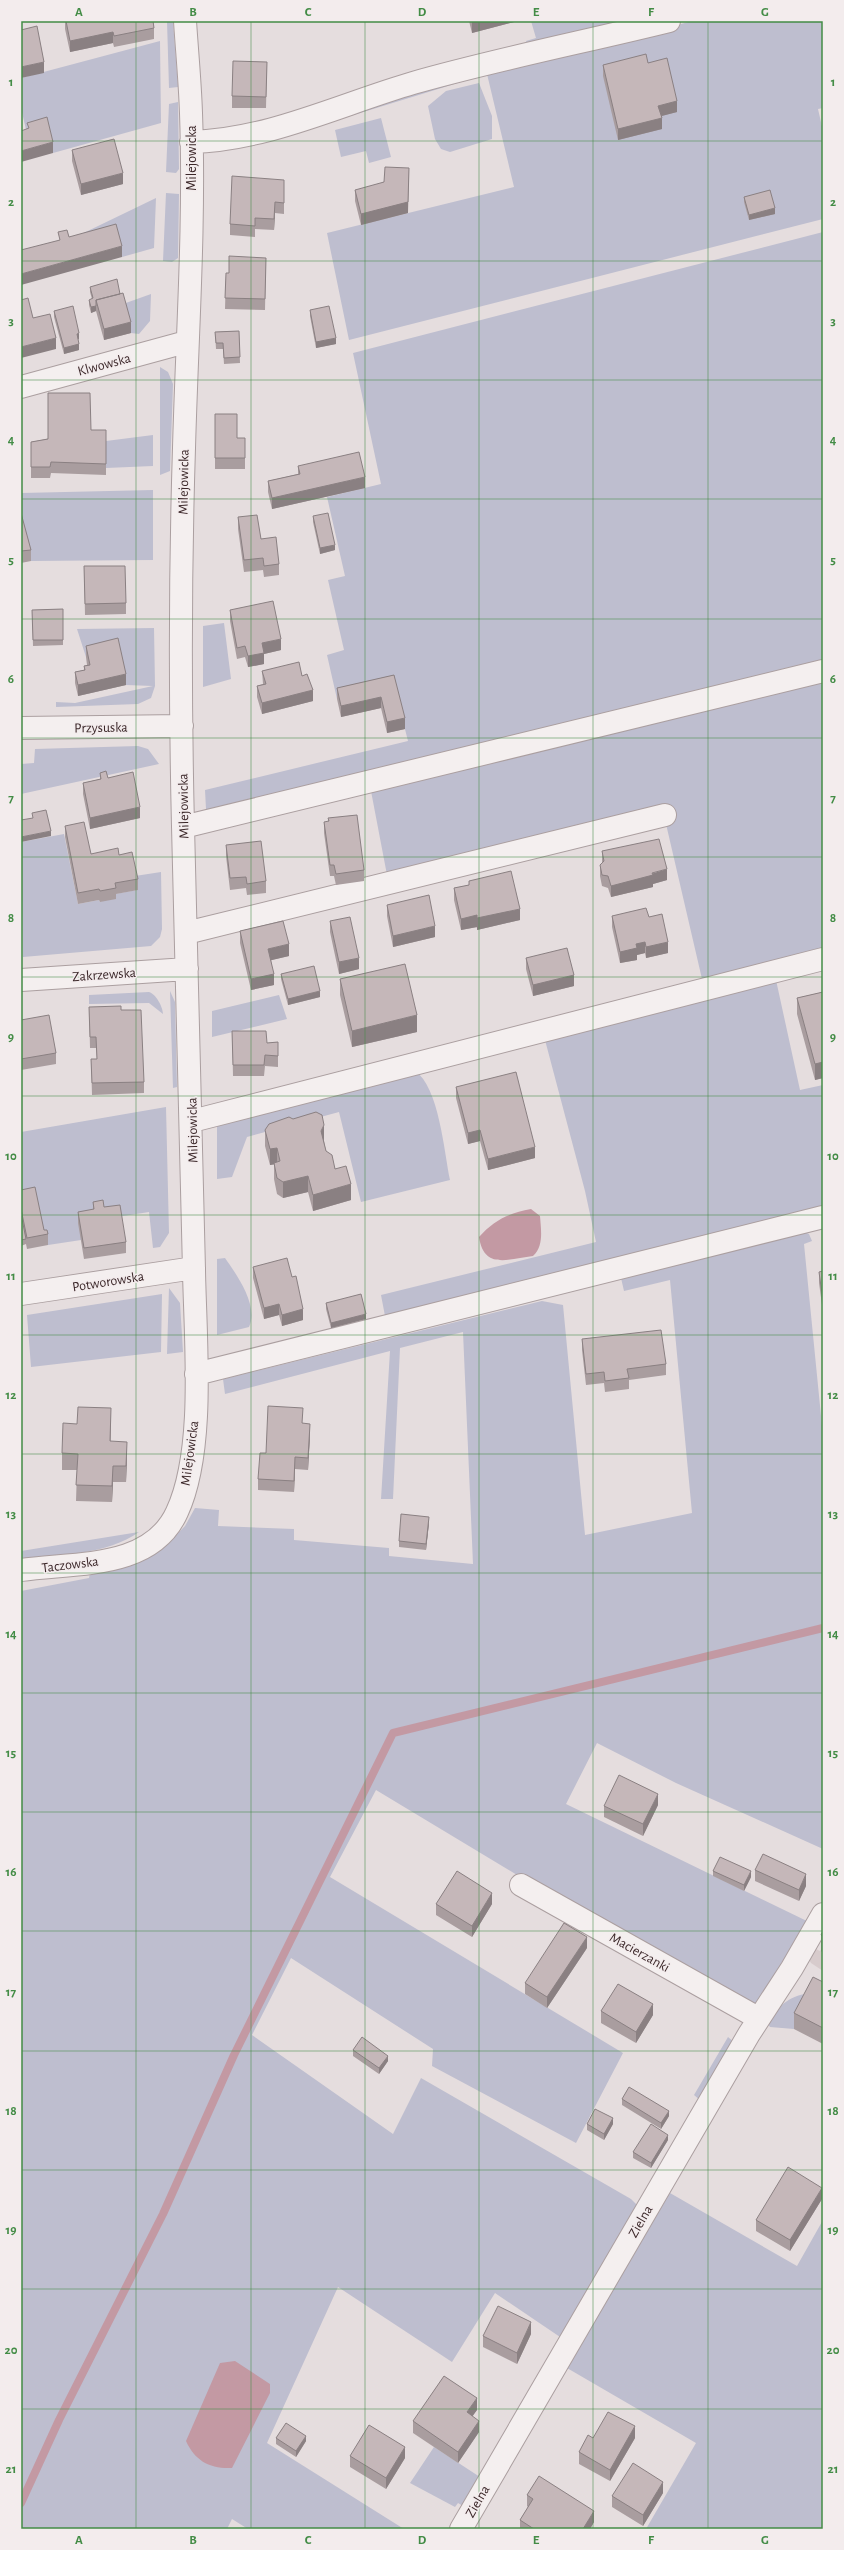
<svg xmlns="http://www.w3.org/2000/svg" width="844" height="2550" font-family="'Alegreya Sans',sans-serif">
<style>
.built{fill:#d7cbcc}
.green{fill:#bebecf}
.water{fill:#c399a3}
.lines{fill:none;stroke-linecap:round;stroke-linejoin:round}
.stream{stroke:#c399a3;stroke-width:8}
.minor-casing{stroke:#ab9fa0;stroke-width:24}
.minor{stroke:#f4efef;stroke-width:22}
.wall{fill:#a99d9f}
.shaded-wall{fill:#8a8082}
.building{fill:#c5b7b9;stroke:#8a8082}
.grid{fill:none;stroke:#438c46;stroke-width:1;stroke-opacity:0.55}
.labels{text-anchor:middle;stroke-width:3;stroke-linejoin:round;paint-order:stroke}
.street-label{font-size:14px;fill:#3b2729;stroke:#f3eced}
.neatline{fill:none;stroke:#438c46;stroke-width:1.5}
.grid-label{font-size:13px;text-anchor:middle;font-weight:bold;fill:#438c46}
</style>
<rect width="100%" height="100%" fill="#e5ddde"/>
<!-- built -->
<path class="built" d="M823,1947v24l-12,-8 -3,-5 6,-10 6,3z"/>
<!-- green -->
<path class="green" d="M167,21h6l5,66 -9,1z
M531,21h103l-106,27 -2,-7 10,-3z
M692,21h131v87l-5,1 5,22v88l-474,121 -22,-107 187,-46 -27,-113 -153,47 -2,-4 60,-21 183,-43z
M160,41l1,82 -108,30 -6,-24 -20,5 -6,-26v-30z
M479,83l13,33v23l-42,13 -9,-3 -6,-10 -7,-33 18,-15z
M178,102l1,67 -3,4 -10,-1 3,-68z
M381,118l10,39 -22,6 -3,-12 -25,6 -6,-27z
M166,193l13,1 -1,64 -6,4 -9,-1z
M156,198l-2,50 -32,9 -6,-22 -49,6z
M823,232v429l-608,149 -9,-1 -1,-19 203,-49 -14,-55 -57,13 -10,-44 17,-5 -16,-70 17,-4 -18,-79 54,-13 -28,-131z
M151,294l-1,27 -11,13 -8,-1 -8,-29z
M160,367l8,5 5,12 -3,87 -10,4z
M153,435v31l-47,2v-27z
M153,490v70l-122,1 -10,-37v-31z
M224,623l7,56 -28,8v-61z
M154,628l1,58 -4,12 -13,6 -82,3v-5l19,1 78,-17 -27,-1 -8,-36 -32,8 -9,-28z
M823,680v269l-121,30 -36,-155 -279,51 -16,-84z
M138,746l10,3 11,15 -138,30v-30l13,-1 1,-14z
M64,834l14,70 21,-4 1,2 15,-8 22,-4 -2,-14 26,-4 1,57 -2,8 -9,9 -128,11 -2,-115z
M776,980l24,110 23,-5v122l-438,109 -4,-21 215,-53 -11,-51 -40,-151z
M170,991l5,11 2,85 -4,1z
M149,992c7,2 14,15 14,22l-14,-11 -60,1v-9z
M279,995l8,24 -75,18v-26z
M415,1071c24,16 29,80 35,109l-89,22 -22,-90 -92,25 -15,40 -15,2v-58z
M166,1107l3,126 -9,14 -7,1 -4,-36 -45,7 -23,21 -33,5 -27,-44v-69z
M802,1231l7,3 3,7 -8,3 19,192v413l-147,-66 -79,-40 -31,61 245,119 -53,85 -226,-124 -156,-94 -46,87 293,176 -47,90 -144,-77 1,-17 -142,-91 -39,77 141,99 28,-56 210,121 8,8 -76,132 -68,-46 -43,69 -114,-75 -71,156 137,86h-156l-16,-10 -5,10h-206v-938l68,-13 1,-5 82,-34 13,-13 10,-18 24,2 -1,16 76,3v11l95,8v8l84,8 -10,-232 -63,16 -7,151h-12l9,-148 -165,43 -2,-15 319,-78 21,4 22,230 107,-22 -22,-233 -46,11 -3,-13z
M225,1258c12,17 34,48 24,69l-32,8v-76z
M169,1288l11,15 3,49 -16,2z
M162,1294l-1,58 -130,15 -4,-52z
M139,1532c-32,23 -79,22 -118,28v-9z
M813,1993l-19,36 -24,-2 -4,-6c16,-17 23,-26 47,-28z
M728,2037l7,6 -34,58 -7,-6z
M670,2193l127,73 26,-46v309h-177l50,-86 -129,-75z
M434,2447l46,30 -17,29 -5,-3 -3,4 -45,-24z"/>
<!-- water -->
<path class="water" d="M531,1209l9,7c1,14 4,30 -7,40 -25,3 -49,14 -54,-19 15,-17 30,-24 52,-28z
M235,2361l35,23v9l-38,75c-22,1 -37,-7 -46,-27l34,-78z"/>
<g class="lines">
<!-- stream -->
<path class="stream" d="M21,2503l38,-83 104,-206 71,-159 159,-322 430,-105"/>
<defs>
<path id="minor" d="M191,142c77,-2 150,-38 222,-59 84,-24 171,-41 256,-62
M21,387l165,-45
M21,728l161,-2
M183,827l640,-156
M186,933l479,-118
M21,980l166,-11
M192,1121l631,-162
M21,1294l173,-26
M196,1374l627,-157
M21,1570c54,-8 130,0 156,-58 29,-62 18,-174 17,-242 -3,-148 -8,-296 -11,-444 -3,-126 -3,-252 1,-378 3,-111 11,-223 7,-335 -1,-31 -4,-61 -6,-92
M521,1885l237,133
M461,2529l288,-495 43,-66 31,-54"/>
</defs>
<!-- minor casing -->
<use href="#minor" class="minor-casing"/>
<!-- minor -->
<use href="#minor" class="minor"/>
</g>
<!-- wall -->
<path class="wall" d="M65,21h88l1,7v11l-40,8 -1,-4 -43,9 -5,-23z
M469,21h49l-46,12z
M267,62l-1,46h-34v-12z
M648,63l29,49 -16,4 1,13 -44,11 -15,-64v-11z
M72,150l51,34 -42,11 -9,-34z
M355,190l53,23 -47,12 -6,-24z
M284,191v23l-9,-1 -1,17 -19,-1v8l-25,-2v-11z
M744,197l31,17 -26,6 -5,-18z
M266,258l-1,52 -40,-1 1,-36h3z
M90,287l41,46 -27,7 -8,-29 -5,2 -2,-8v-5l3,-1 -2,-7z
M310,310l26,34 -20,4 -6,-32z
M54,311l25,28h-1l1,11 -15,4 -10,-37z
M239,331l1,32 -16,1 -1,-15h-7l-1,-17z
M215,414l22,24h8v31h-30z
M91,430h15v45l-55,-2 -1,5h-19v-36z
M298,466l67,22 -93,21 -4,-17v-11l30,-7z
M21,513l10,37v11l-10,2z
M313,516l22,34 -15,4 -7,-32z
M238,517l23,22 18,25v11l-15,2 -1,-7 -19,2 -6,-43z
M84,566l42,37v11l-41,1z
M63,609v36l-30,1 -1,-36z
M230,610l51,40 -17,4v10l-16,3 -3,-10 -8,2 -7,-38z
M86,646l40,39 -48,11 -3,-13v-11l9,-2v-4l3,-1 -1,-8z
M262,671l40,5 11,25 -51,13 -5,-17v-11l6,-2z
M394,675l11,54 -18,4 -6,-25 -40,9 -4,-18v-11z
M100,773l40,45 -50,11 -7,-35v-11l17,-4z
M328,818l36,52v11l-28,4 -2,-9h-4l-6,-43v-11h4z
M65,826l26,28 28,1 19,24v11l-22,4v5l-16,3 -1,-2 -21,4 -13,-67z
M226,845l40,36v12l-19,2 -1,-7 -16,2 -4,-34z
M602,851l65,29 -14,4v3l-42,10 -3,-9 -6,-2 -2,-10v-11l2,-2z
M469,881l51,39 -43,10v-3l-16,3 -7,-30v-12l15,-3z
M387,905l48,32 -42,10 -6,-31z
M612,916l37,1 19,36 -22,5 -1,-5 -8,2v5l-17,3 -8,-36z
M330,921l29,48 -20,5 -9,-42z
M240,931l49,25 -18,4 3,25 -23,5 -11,-47z
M526,958l48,28 -41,10 -7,-27z
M281,974l39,23 -32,8 -7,-26z
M340,979l77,53 -65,15 -12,-52z
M823,992v86l-8,2 -18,-66v-16z
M89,1007l32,3 23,72v11l-52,2 -1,-36h6l-1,-11h-6z
M21,1020l35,33v11l-35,6z
M232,1031l35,12 11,-1v25l-13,-1 -1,10h-31z
M456,1087l79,71 -47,12 -8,-29 -12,3 -12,-46z
M265,1130l59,11 2,10 25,49 -38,11 -5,-19 -25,6 -6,-4 -3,-15v-15l-4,1 -5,-19z
M21,1190l23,40 4,4v11l-21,4 -1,-5 -5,2z
M93,1202l11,5 22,35v11l-42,6 -6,-36v-11l15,-2z
M253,1267l39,10 11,43 -21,6 -3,-11 -15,4 -11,-41z
M823,1271v41l-4,-29v-11z
M326,1303l40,16 -35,9 -5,-19z
M582,1339l84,25v11l-37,5v9l-24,3 -1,-9 -18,2 -4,-35z
M303,1423l7,12 -2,35 -13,-1 -1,23 -36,-2v-11l8,-26z
M111,1424l-1,17 17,17 -1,24h-13l-1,20 -36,-1 1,-31h-15v-17z
M429,1523l-3,27 -27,-3v-6z
M658,1805l-15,31 -39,-19v-11z
M755,1870l51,16 -7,15 -44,-20z
M713,1871l38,6 -7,14 -31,-15z
M436,1904h56l-20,33 -36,-22z
M823,1931v22l-2,-2v-16z
M587,1948l-40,60 -22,-14v-11z
M823,1982v62l-29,-15v-16z
M601,2011l52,4 -17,28 -35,-20z
M353,2050l35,11 -9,13 -26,-18z
M622,2099l47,17 -8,13 -39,-24z
M587,2124h26l-9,16 -17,-10z
M668,2140l-17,28 -18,-10v-6z
M822,2199l-32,52 -34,-20v-11z
M531,2334l-14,30 -34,-17v-11z
M477,2410l-5,6 7,16 -21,31 -45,-30v-12z
M276,2438l30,3 -10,16 -20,-13z
M593,2438h42l-25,43 -31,-17v-12z
M350,2456l55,2 -19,31 -36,-22z
M663,2493l-20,33 -31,-19v-11z
M527,2495l67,27 -4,7h-70v-9l8,-13 -1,-1z"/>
<!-- shaded-wall -->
<path class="shaded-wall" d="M476,21h42l-46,12v-11z
M113,32v11l-43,9v-11z
M44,62v11l-23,5v-11z
M677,101v11l-19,5v-11z
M662,118v11l-44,11v-11z
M53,142v11l-32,9v-11z
M409,168l-1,45 -47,12v-11z
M123,173v11l-42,11v-11z
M275,202v11l-1,17v-11z
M775,208v6l-26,6v-5z
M122,246v11l-101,28v-11z
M96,306v5l-5,2v-6z
M131,322v11l-27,7v-11z
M79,333v6l-2,1v-6z
M56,338v11l-35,9v-11z
M336,338v6l-20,4v-6z
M79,344v6l-15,4v-6z
M365,477v11l-93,21v-11z
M335,545v5l-15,4v-6z
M281,639v11l-17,4v10l-16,3v-11l14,-13z
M126,674v11l-48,11v-11z
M313,690v11l-51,13v-11z
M381,697v11l-40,9v-11z
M405,718v11l-18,4v-11z
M140,807v11l-50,11v-11z
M51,831v5l-30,6v-5z
M667,869v11l-14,4v3l-42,10v-11z
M520,909v11l-43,10v-12z
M477,915v12l-16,3v-11z
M435,926v11l-42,10v-11z
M645,942v11l-8,2v5l-17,3v-11l16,-8z
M668,942v11l-22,5v-11z
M289,944v12l-21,5v-12z
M359,958v11l-20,5v-12z
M274,974v11l-23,5v-11z
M574,975v11l-41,10v-11z
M320,991v6l-32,8v-6z
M417,1015v17l-65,15v-16z
M823,1062v16l-8,2v-16z
M324,1125v16l-3,6v-16z
M480,1130v11l-12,3v-11z
M535,1147v11l-47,12v-11z
M277,1148v16l-7,1v-16z
M308,1176v16l-25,6v-16z
M351,1184v16l-38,11v-16z
M279,1304v11l-15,4v-11z
M303,1309v11l-21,6v-11z
M366,1314v5l-35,9v-5z
M111,1408v16l-1,33v-16z
M310,1424v11l-2,35v-12z
M127,1442v16l-1,24v-16z
M295,1457v12l-1,23v-11z
M113,1466v16l-1,20v-16z
M429,1517v6l-3,27v-6z
M658,1794v11l-15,31v-12z
M751,1871v6l-7,14v-6z
M806,1874v12l-7,15v-11z
M492,1893v11l-20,33v-11z
M587,1937v11l-40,60v-11z
M653,2004v11l-17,28v-11z
M388,2056v5l-9,13v-6z
M669,2111v5l-8,13v-6z
M613,2118v6l-9,16v-6z
M668,2135v5l-17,28v-5z
M822,2188v11l-32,52v-11z
M531,2322v12l-14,30v-11z
M477,2398v12l-10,14v-12z
M479,2421v11l-21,31v-11z
M635,2426v12l-25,43v-11z
M306,2436v5l-10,16v-6z
M405,2447v11l-19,31v-11z
M663,2482v11l-20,33v-11z
M594,2511v11l-4,7h-7z"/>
<!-- building -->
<path class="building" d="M66,21h87l1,7 -40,8 -1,-4 -43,9z
M37,26l7,36 -23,5v-37z
M646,54l2,9 19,-5 10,43 -19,5 4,12 -44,11 -15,-64z
M233,61l34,1 -1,35 -34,-1z
M47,117l6,25 -32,9v-20l8,-3 -2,-5z
M114,139l9,34 -42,11 -9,-34z
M385,167l24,1 -1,34 -47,12 -6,-24 29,-8z
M232,176l52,4v23l-9,-1 -1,17 -19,-1v8l-25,-2z
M770,190l5,18 -26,7 -5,-18z
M116,224l6,22 -101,28v-24l39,-10 -2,-8 9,-2 2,7z
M229,256l37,2 -1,41 -40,-1 1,-25h3z
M117,279l3,15 -24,6v6l-5,1 -2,-7 4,-2 -3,-11z
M123,293l8,29 -27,7 -8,-29z
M28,298l5,20 17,-4 6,24 -35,9v-47z
M73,306l6,27 -2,1 2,10 -15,4 -10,-37z
M329,306l7,32 -20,4 -6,-32z
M239,331l1,26 -16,1 -1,-15h-7l-1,-11z
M48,393h42l1,37h15v34l-55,-2 -1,5h-19v-25l17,-3z
M215,414h22v24h8v20h-30z
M359,452l6,25 -93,21 -4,-17 32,-7 -2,-8z
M21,513l10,37 -10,1z
M328,513l7,32 -15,3 -7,-32z
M257,515l4,24 15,-2 3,27 -15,2 -1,-8 -19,2 -6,-43z
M84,566h41l1,37 -41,1z
M273,601l8,38 -19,4 2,10 -16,3 -3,-10 -8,2 -7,-38z
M63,609v31h-30l-1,-30z
M118,638l8,36 -48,11 -3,-13 10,-2 -1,-4 6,-1 -4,-19z
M299,662l3,14 5,-2 6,16 -51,13 -5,-17 9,-2 -4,-13z
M394,675l11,43 -18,4 -6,-25 -40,9 -4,-18z
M106,771l2,7 25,-6 7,35 -50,11 -7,-35 18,-4 -1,-6z
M46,810l5,21 -30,6v-17l12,-2 -1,-5z
M357,815l7,55 -28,4 -2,-9h-4l-6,-43 5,-1 -1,-3z
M84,822l7,32 27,-6 1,7 13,-3 6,27 -23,4 1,5 -16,3 -1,-2 -21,4 -13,-67z
M659,839l8,30 -15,4 1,2 -42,11 -3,-10 -6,-1 -2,-10 4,-4 -2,-10z
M261,841l5,40 -19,3 -1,-7 -16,1 -4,-33z
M511,871l9,38 -43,9v-3l-16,4 -7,-31 15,-3v-4z
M429,895l6,31 -42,10 -6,-31z
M646,908l3,9 13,-3 6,28 -22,5 -1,-5 -9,2 1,4 -17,4 -8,-36z
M350,917l9,41 -20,4 -9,-41z
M283,921l6,23 -21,5 6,25 -23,5 -11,-48z
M567,948l7,27 -41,10 -7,-27z
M405,964l12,51 -65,16 -12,-52z
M314,966l6,25 -32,8 -7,-25z
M823,992v70l-8,2 -18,-66z
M121,1006v4h20l3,72 -52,1 -1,-24h6l-1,-22h-6l-1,-30z
M49,1015l7,38 -35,6v-39z
M232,1031h34l1,12 11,-1v14l-13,-1 -1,10h-31z
M516,1072l19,75 -47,12 -8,-29 -12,3 -12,-46z
M316,1112l6,3 2,10 -3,6 5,20 6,4 3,14 11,-3 5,18 -38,11 -5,-19 -25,6 -6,-4 -3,-15 6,-2 -3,-13 -7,1 -5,-19 4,-6 20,-7 4,2z
M35,1187l9,43h3l1,4 -21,4 -6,-29v-19z
M103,1200l1,7 16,-2 6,37 -42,6 -6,-36 16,-3 -1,-7z
M21,1214l5,25 -5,1z
M287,1258l5,19 4,-1 7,33 -21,6 -3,-11 -15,4 -11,-41z
M823,1271v30l-4,-29z
M361,1294l5,20 -35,9 -5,-20z
M661,1330l5,34 -39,5 2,9 -24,3 -1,-9 -18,2 -4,-35z
M268,1406l35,2 -1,15 8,1 -2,34 -13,-1 -1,24 -36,-2 2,-26h6z
M78,1407l33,1 -1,33 17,1 -1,24h-13l-1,20 -36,-1 2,-31 -16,-1 1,-30 14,1z
M401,1514l28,3 -3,27 -27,-3z
M619,1775l39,19 -15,30 -39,-18z
M763,1854l43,20 -7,16 -44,-20z
M720,1857l31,14 -7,14 -31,-14z
M457,1871l35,22 -20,33 -36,-22z
M564,1923l23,14 -40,60 -22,-14z
M823,1931v6l-2,-2z
M813,1977l10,5v46l-29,-15z
M618,1984l35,20 -17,28 -35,-21z
M362,2037l26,19 -9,12 -26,-18z
M629,2087l40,24 -8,12 -39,-24z
M595,2109l18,9 -9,16 -17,-10z
M651,2124l17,11 -17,28 -18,-11z
M788,2167l34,21 -32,52 -34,-20z
M498,2306l33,16 -14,31 -34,-17z
M444,2376l33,22 -10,14 12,9 -21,31 -45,-31z
M608,2412l27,14 -25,44 -31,-18 9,-17 5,3z
M286,2423l20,13 -10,15 -20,-13z
M369,2425l36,22 -19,31 -36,-22z
M633,2463l30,19 -20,33 -31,-19z
M539,2476l55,35 -11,18h-49l-14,-9 13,-21 -6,-4z"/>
<!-- grid -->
<path class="grid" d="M136,21v2508M251,21v2508M365,21v2508M479,21v2508M593,21v2508M708,21v2508M21,141h802M21,261h802M21,380h802M21,499h802M21,619h802M21,738h802M21,857h802M21,977h802M21,1096h802M21,1215h802M21,1335h802M21,1454h802M21,1573h802M21,1693h802M21,1812h802M21,1931h802M21,2051h802M21,2170h802M21,2289h802M21,2409h802"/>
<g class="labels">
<!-- street labels -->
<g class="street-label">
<text transform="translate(191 158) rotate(-90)" y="5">Milejowicka</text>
<text transform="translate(104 364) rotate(-15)" y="5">Klwowska</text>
<text transform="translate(183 482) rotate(-89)" y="5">Milejowicka</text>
<text transform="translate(101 727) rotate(-1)" y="5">Przysuska</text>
<text transform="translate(183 806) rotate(-91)" y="5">Milejowicka</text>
<text transform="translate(104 974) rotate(-4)" y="5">Zakrzewska</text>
<text transform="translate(192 1130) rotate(-91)" y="5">Milejowicka</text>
<text transform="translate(108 1281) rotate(-9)" y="5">Potworowska</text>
<text transform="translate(189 1453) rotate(-82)" y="5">Milejowicka</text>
<text transform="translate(70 1564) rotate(-7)" y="5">Taczowska</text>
<text transform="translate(640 1952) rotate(29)" y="5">Macierzanki</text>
<text transform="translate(640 2221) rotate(-60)" y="5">Zielna</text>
<text transform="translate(477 2501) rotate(-60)" y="5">Zielna</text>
</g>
</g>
<!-- border -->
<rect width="844" height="2550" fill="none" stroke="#f3eced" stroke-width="44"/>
<rect x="22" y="22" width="800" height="2506" class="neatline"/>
<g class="grid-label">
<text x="79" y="16">A</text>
<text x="193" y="16">B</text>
<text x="308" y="16">C</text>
<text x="422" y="16">D</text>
<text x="536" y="16">E</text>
<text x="651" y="16">F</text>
<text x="765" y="16">G</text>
<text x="11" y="86">1</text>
<text x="833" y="86">1</text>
<text x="11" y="206">2</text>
<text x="833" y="206">2</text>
<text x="11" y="325">3</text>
<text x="833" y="325">3</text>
<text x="11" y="444">4</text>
<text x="833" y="444">4</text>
<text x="11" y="564">5</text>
<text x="833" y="564">5</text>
<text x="11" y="683">6</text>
<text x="833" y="683">6</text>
<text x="11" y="802">7</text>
<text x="833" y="802">7</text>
<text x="11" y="922">8</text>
<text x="833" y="922">8</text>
<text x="11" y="1041">9</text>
<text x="833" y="1041">9</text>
<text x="11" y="1160">10</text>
<text x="833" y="1160">10</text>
<text x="11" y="1280">11</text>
<text x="833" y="1280">11</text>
<text x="11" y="1399">12</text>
<text x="833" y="1399">12</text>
<text x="11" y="1518">13</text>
<text x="833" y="1518">13</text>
<text x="11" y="1638">14</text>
<text x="833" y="1638">14</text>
<text x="11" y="1757">15</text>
<text x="833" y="1757">15</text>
<text x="11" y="1876">16</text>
<text x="833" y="1876">16</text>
<text x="11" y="1996">17</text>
<text x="833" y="1996">17</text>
<text x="11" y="2115">18</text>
<text x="833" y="2115">18</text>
<text x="11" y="2234">19</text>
<text x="833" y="2234">19</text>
<text x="11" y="2354">20</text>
<text x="833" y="2354">20</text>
<text x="11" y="2473">21</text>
<text x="833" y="2473">21</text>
<text x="79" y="2544">A</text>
<text x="193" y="2544">B</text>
<text x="308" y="2544">C</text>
<text x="422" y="2544">D</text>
<text x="536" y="2544">E</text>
<text x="651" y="2544">F</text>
<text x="765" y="2544">G</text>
</g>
</svg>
